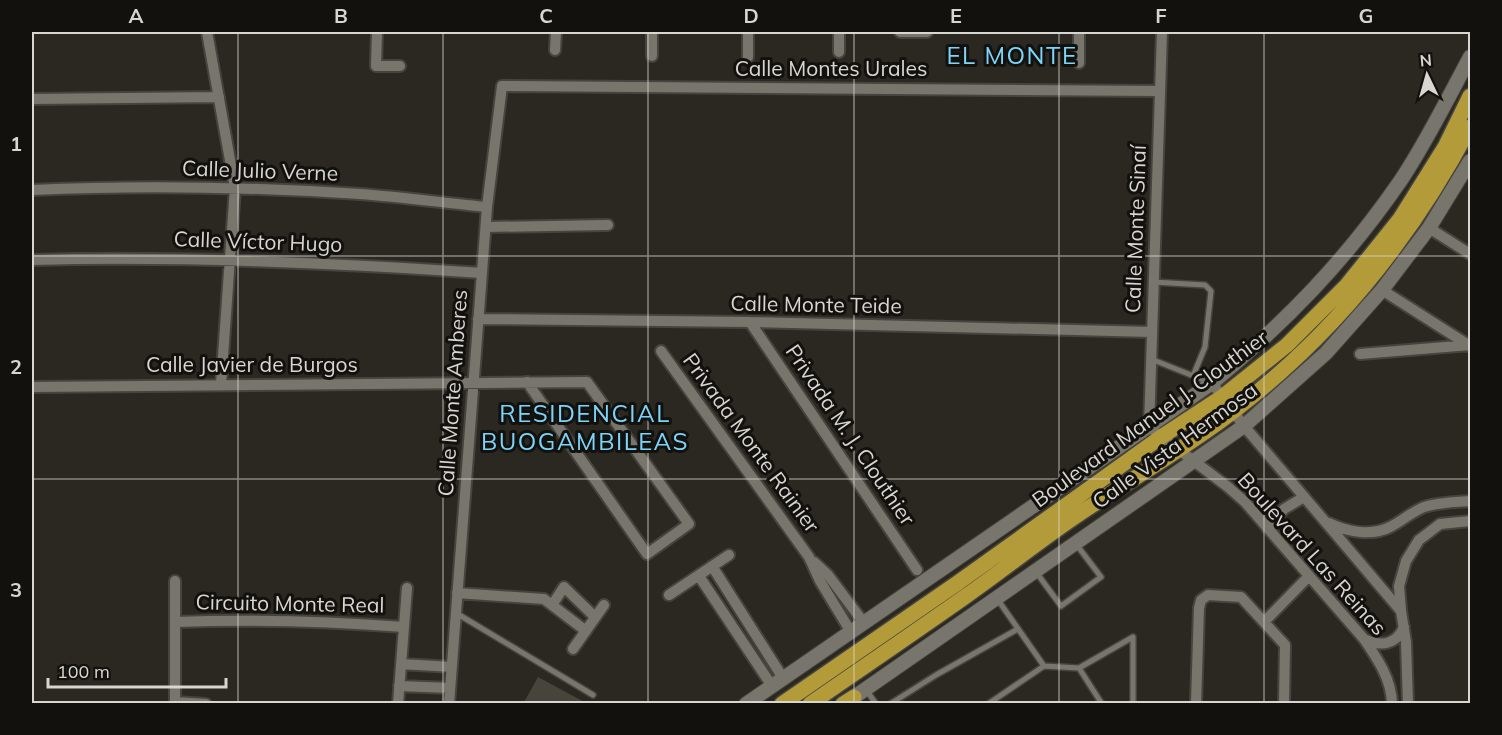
<svg xmlns="http://www.w3.org/2000/svg" width="1502" height="735" font-family="Mulish,sans-serif">
<style>
.building{fill:#46443b}
.lines{fill:none;stroke-linecap:round;stroke-linejoin:round}
.lane-casing{stroke:#46443e;stroke-width:8}
.street-casing{stroke:#46443e;stroke-width:14}
.secondary-casing{stroke:#46443e;stroke-width:16}
.primary-casing{stroke:#46443e;stroke-width:18}
.lane{stroke:#78766c;stroke-width:5}
.street{stroke:#78766c;stroke-width:10}
.secondary{stroke:#78766c;stroke-width:14}
.primary{stroke:#b49b39;stroke-width:15}
.grid{fill:none;stroke:#d8d6d1;stroke-width:1.5;stroke-opacity:0.55}
.labels{text-anchor:middle;stroke-width:6;stroke-linejoin:round;paint-order:stroke}
.street-label{font-size:21px;fill:#d8d6d1;stroke:#12110e}
.quarter-label{font-size:24px;letter-spacing:1.5px;fill:#7cd4f9;stroke:#12110e}
.neatline{fill:none;stroke:#d8d6d1;stroke-width:2}
.grid-label{font-size:20px;text-anchor:middle;font-weight:bold;fill:#d8d6d1}
</style>
<rect width="100%" height="100%" fill="#2b2821"/>
<!-- building -->
<path class="building" d="M538,677l50,27h-65z"/>
<g class="lines">
<defs>
<path id="lane" d="M1153,282l52,3 6,6 -6,56 -12,29
M1151,359l60,24
M1036,572l25,34 40,-29 -25,-33
M456,613l137,82
M1044,666l35,2 54,-31v67
M1079,668l23,36
M867,691l9,13
M890,704l46,-29 82,-46
M988,704l56,-38 -46,-66"/>
<path id="street" d="M207,32l28,156 -14,196
M377,32l-1,34h24
M900,32h27
M1079,32v31
M1162,32l-13,395 79,60 17,15 119,137c13,19 28,41 28,65
M555,50l1,-18
M839,52v-20
M652,56v-24
M748,57v-25
M32,99l187,-2
M32,190c109,-5 219,-3 328,4 42,3 85,9 127,13
M486,227l122,-2
M1429,228l41,26
M32,260c150,-4 300,3 450,13
M1382,290l88,56
M478,319l272,3 402,10
M750,322l167,248
M661,351l148,206 11,24 31,51
M1360,354l110,-9
M1212,383l32,43 157,185 5,31 2,62
M32,387l555,-5 102,142 -42,30 -120,-172
M1329,523c19,9 43,14 63,3 11,-6 20,-14 32,-19 15,-5 31,-5 46,-6
M1267,528l17,-19 20,-12
M814,562l14,13 36,48
M712,566l71,112
M699,576l73,110
M175,581v121l31,2
M457,593l87,6 42,32
M669,595l60,-40
M552,605l12,-18 31,30
M1401,611l-2,-25 7,-25 13,-21 21,-16 30,-3
M175,622c77,-3 152,-1 229,5
M1264,622l45,-46
M1364,639c17,8 32,6 40,-12
M573,649l31,-44
M401,664l51,3
M399,686l51,2
M398,704l9,-116
M449,704l38,-497 15,-121 658,5
M1196,704l3,-96 2,-8 7,-5 33,2 44,48 -1,59"/>
<path id="secondary" d="M847,702l397,-276 82,-73 56,-63 47,-62 41,-67
M746,704l466,-321c74,-61 134,-123 189,-203 26,-39 47,-82 69,-123"/>
<path id="primary" d="M782,704l177,-122 202,-145 61,-40 65,-52 60,-60 53,-66 45,-72 25,-51
M810,704c52,-36 105,-72 156,-108 37,-26 73,-55 110,-80 53,-36 109,-67 159,-106 99,-76 177,-173 235,-283
M843,704l11,-7"/>
</defs>
<!-- lane casing -->
<use href="#lane" class="lane-casing"/>
<!-- street casing -->
<use href="#street" class="street-casing"/>
<!-- secondary casing -->
<use href="#secondary" class="secondary-casing"/>
<!-- primary casing -->
<use href="#primary" class="primary-casing"/>
<!-- lane -->
<use href="#lane" class="lane"/>
<!-- street -->
<use href="#street" class="street"/>
<!-- secondary -->
<use href="#secondary" class="secondary"/>
<!-- primary -->
<use href="#primary" class="primary"/>
</g>
<!-- grid -->
<path class="grid" d="M238,32v672M443,32v672M648,32v672M854,32v672M1059,32v672M1264,32v672M32,256h1438M32,479h1438"/>
<g class="labels">
<!-- street labels -->
<g class="street-label">
<text x="831" y="76">Calle Montes Urales</text>
<text transform="translate(260 171) rotate(2)" y="7">Calle Julio Verne</text>
<text transform="translate(1136 229) rotate(-88)" y="7">Calle Monte Sinaí</text>
<text transform="translate(258 242) rotate(2)" y="7">Calle Víctor Hugo</text>
<text transform="translate(816 305) rotate(1)" y="7">Calle Monte Teide</text>
<text x="252" y="372">Calle Javier de Burgos</text>
<text transform="translate(453 393) rotate(-86)" y="7">Calle Monte Amberes</text>
<text transform="translate(1150 419) rotate(-36)" y="7">Boulevard Manuel J. Clouthier</text>
<text transform="translate(850 435) rotate(56)" y="7">Privada M. J. Clouthier</text>
<text transform="translate(751 443) rotate(54)" y="7">Privada Monte Rainier</text>
<text transform="translate(1175 446) rotate(-36)" y="7">Calle Vista Hermosa</text>
<text transform="translate(1312 554) rotate(48)" y="7">Boulevard Las Reinas</text>
<text transform="translate(290 604) rotate(1)" y="7">Circuito Monte Real</text>
</g>
<!-- quarter labels -->
<g class="quarter-label">
<text x="1012" y="64">EL MONTE</text>
<text x="585" y="422">RESIDENCIAL<tspan x="585" dy="28">BUOGAMBILEAS</tspan></text>
</g>
</g>
<!-- border -->
<rect width="1502" height="735" fill="none" stroke="#12110e" stroke-width="66"/>
<!-- north arrow -->
<g transform="translate(1427 75) rotate(355)" stroke="#12110e" stroke-width="4.5" paint-order="stroke">
<path d="M0-4.5L10 22L0 15L-10 22Z" fill="#d8d6d1"/>
<text y="-9" font-size="16" font-weight="bold" text-anchor="middle" fill="#d8d6d1">N</text>
</g>
<!-- scale -->
<path d="M48 678v9h178v-9" fill="none" stroke="#d8d6d1" stroke-width="3"/>
<text x="57" y="678" font-size="18" fill="#d8d6d1" stroke="#12110e" stroke-width="4.5" paint-order="stroke">100 m</text>
<rect x="33" y="33" width="1436" height="669" class="neatline"/>
<g class="grid-label">
<text x="136" y="23">A</text>
<text x="341" y="23">B</text>
<text x="546" y="23">C</text>
<text x="751" y="23">D</text>
<text x="956" y="23">E</text>
<text x="1161" y="23">F</text>
<text x="1366" y="23">G</text>
<text x="16" y="151">1</text>
<text x="16" y="374">2</text>
<text x="16" y="597">3</text>
</g>
</svg>
